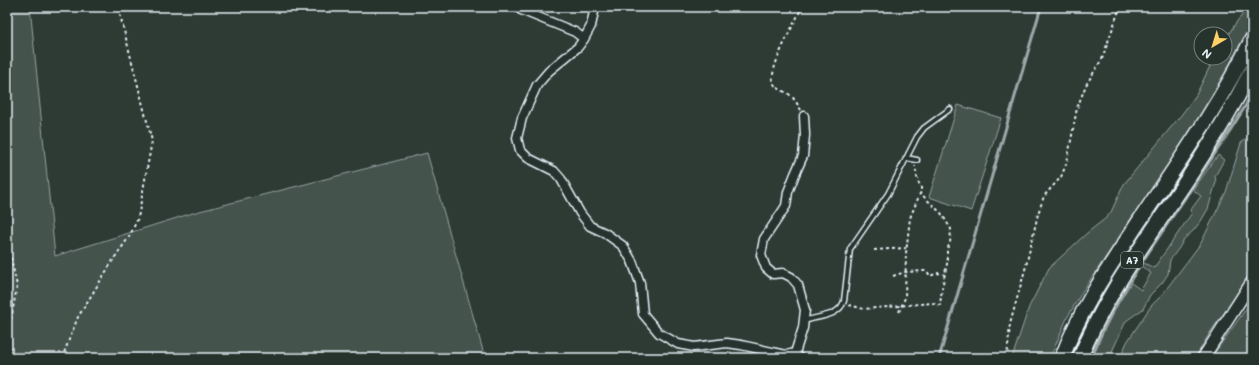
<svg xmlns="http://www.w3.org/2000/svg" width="1259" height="365" font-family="Mali,sans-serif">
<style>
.green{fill:#45524e;stroke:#96a2a3}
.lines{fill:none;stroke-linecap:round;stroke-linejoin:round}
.stream{stroke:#9da8a9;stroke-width:3}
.lane-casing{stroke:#e8f1f8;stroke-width:7}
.street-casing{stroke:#e8f1f8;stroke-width:11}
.secondary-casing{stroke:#e8f1f8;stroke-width:14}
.highway-casing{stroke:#e8f1f8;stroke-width:17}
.path{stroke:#e8f1f8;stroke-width:2;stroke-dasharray:3 3;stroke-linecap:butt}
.lane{stroke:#26332d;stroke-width:4}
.street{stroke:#26332d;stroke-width:8}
.secondary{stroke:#26332d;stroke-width:11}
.highway{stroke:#26332d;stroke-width:14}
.labels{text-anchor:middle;stroke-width:4;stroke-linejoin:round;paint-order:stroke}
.shield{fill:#26332d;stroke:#aeb8bb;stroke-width:1}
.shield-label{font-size:10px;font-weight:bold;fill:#e8f1f8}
</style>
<rect width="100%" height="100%" fill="#2e3b35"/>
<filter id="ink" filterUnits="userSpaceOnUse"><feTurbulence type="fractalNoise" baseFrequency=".025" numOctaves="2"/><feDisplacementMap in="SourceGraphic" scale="8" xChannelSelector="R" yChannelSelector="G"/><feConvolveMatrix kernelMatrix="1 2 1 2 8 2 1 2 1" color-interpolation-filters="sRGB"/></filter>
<g filter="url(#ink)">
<!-- green -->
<path class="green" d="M7,7h23l25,249 141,-44 231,-59 58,205h-478z
M1249,7h3v17l-22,43 -31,53 -117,172 -15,26 -17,40h-38l17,-51 20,-39 38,-35 19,-15 5,-6 13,-28 58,-70 14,-19 18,-37h11v-19l13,-19z
M1252,53v7l-9,17 -49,80 -3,-2z
M958,105l43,13 -30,93 -42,-14z
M1252,134v135l-10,19 -31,43 -16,27h-75l7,-16 24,-36 10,-10 40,-53 25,-51 15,-49z
M1218,155l6,5 -9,16 1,6 -8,27 -7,12 -8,10 -9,8 -5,9 -9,12 -2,14 -6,9 -12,12 -7,14 -17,12 -17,37h-16c9,-27 23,-51 38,-75l10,7 10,-17 -10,-7 3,-3 10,5 38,-55 -2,-2 11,-15 -8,-6z
M1142,229l2,2 -19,28 -52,99h-3c19,-45 44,-88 72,-129z
M1252,298v60h-41l37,-52z"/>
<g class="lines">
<!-- stream -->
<path class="stream" d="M939,358l102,-351
M1091,358c13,-36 34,-70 55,-102 35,-54 73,-105 106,-161"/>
<defs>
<path id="lane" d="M906,158l11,2
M804,321c14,-5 35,-4 40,-20l6,-52 38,-55 29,-57 7,-9 26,-19"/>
<path id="street" d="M518,7l3,3 54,22 9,7
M595,7l-4,19 -7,13 -6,8 -29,24 -12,14 -15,33 -5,20 3,12 8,8 26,13 7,8 19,34 10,13 15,7 18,13 9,15 8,22 3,31 16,19 19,11 16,3 33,-4 14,2 45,10 9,-2
M799,358l-4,-5 8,-25 2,-18 -7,-25 -7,-8 -8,-4 -10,1 -7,-6 -5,-13 3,-16 22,-33 2,-14 7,-18 8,-18 2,-21 -1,-19"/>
<path id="secondary" d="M1203,358l49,-76"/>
<path id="highway" d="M1062,358c18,-49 48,-92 76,-135 40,-60 82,-119 114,-184
M1080,358c27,-69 74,-127 114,-189 21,-32 40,-65 58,-99"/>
</defs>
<!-- lane casing -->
<use href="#lane" class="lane-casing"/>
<!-- street casing -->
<use href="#street" class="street-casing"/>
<!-- secondary casing -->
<use href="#secondary" class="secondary-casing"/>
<!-- highway casing -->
<use href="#highway" class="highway-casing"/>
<!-- path -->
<path class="path" d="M801,110c-3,-5 -7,-12 -11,-15 -5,-4 -12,-5 -16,-11 -8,-12 22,-63 28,-77
M7,202l5,8 -5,15
M7,240l10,46 -8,45 1,16 2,11
M874,250l32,-2
M893,276l12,-4 19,-1h3l3,5 8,-3 7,2
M849,305l15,4 68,-6 8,2 2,-17 5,-24v-15l3,-5 1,-15 -10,-16 -21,-20
M899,312l6,-14 1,-45 4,-35 11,-27v-5l-3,-4 -3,-16
M62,358l16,-41 37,-60 14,-20 9,-19 14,-77 -34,-134
M1007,358l3,-34 16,-58 12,-52 6,-18 17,-19 6,-15 10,-54 9,-23 16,-26 18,-52"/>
<!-- lane -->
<use href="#lane" class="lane"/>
<!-- street -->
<use href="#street" class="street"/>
<!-- secondary -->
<use href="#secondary" class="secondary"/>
<!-- highway -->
<use href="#highway" class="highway"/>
</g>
</g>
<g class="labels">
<!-- shield labels -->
<rect class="shield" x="1121" y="252" width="22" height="16" rx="3"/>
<g class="shield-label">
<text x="1132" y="264">A7</text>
</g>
</g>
<!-- margin -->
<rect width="1259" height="365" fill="none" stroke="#26332d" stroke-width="24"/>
<rect x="12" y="12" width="1235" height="341" fill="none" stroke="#e8f1f8" stroke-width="1.5" filter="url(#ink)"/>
<!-- north arrow -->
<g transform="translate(1213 46) rotate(218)"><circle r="19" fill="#26332d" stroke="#747f7e"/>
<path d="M0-3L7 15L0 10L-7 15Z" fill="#ffd166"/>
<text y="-6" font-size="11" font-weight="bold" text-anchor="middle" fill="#e8f1f8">N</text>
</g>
</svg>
